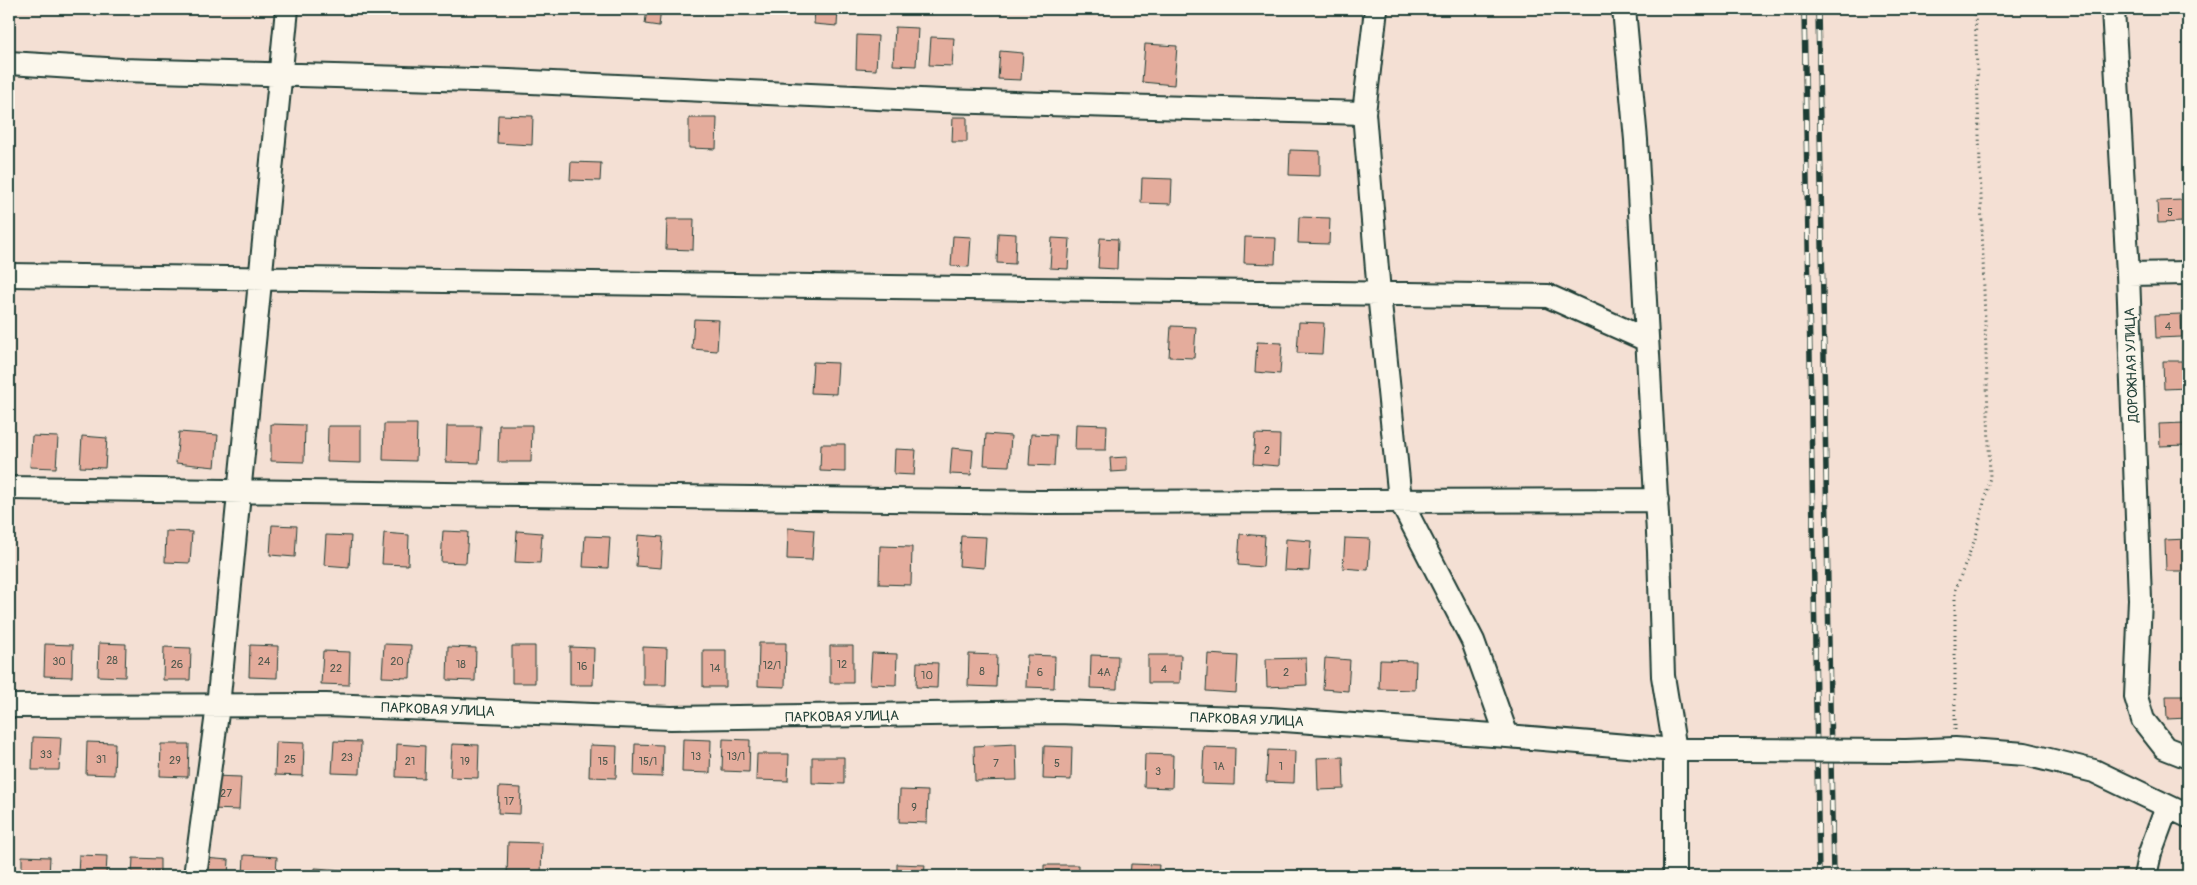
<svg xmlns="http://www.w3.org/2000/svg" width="2197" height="885" font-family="Pangolin,sans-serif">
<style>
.building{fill:#e4ac9c;stroke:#1f3d34}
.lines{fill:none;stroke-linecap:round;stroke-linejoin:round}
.minor-casing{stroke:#1f3d34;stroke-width:26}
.path{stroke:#1f3d34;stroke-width:3;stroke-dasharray:1 4;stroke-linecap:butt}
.minor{stroke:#fbf7ec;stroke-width:22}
.rail-casing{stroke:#1f3d34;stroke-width:5.5}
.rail{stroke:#fbf7ec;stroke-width:4;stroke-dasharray:11;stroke-linecap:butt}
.minor-bridge-casing{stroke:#1f3d34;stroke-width:26;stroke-linecap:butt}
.minor-bridge{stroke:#fbf7ec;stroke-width:22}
.labels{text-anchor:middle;stroke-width:5;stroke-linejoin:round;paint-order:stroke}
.number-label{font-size:11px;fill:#50594e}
.street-label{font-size:14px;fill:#1f3d34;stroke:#fbf7ec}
</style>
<rect width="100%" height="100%" fill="#f4e0d4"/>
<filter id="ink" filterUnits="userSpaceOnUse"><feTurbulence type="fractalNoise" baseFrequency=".02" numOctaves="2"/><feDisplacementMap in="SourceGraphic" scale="10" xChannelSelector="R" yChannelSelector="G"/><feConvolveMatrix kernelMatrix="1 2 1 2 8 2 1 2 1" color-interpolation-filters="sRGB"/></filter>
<g filter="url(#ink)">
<!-- building -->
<path class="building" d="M647,9h14l-2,17 -14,-2z
M815,9h23l-1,17 -23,-2z
M895,27l23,1 -2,38 -23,-1z
M857,35l21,1 -2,34 -20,-1z
M931,37l23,1 -2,28 -23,-1z
M1145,44l32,2 -3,39 -32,-3z
M1000,51l23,2 -2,27 -23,-1z
M498,115l35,1 -1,29 -35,-2z
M953,117h14v25h-15z
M689,118h28l-1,31 -27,-1z
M1290,150l30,1v25l-31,-1z
M571,162l30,1 -1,18 -30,-1z
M1142,178l30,1 -1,25 -30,-1z
M2183,200l1,22 -26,1 -1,-22z
M1299,217l31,1 -1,26 -31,-1z
M667,219h27l-1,31 -27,-1z
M998,233l18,1 -1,30 -18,-1z
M953,236l18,1 -2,30 -18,-1z
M1245,237l31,1 -1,26 -31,-1z
M1052,238l18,1 -2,30 -18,-1z
M1100,238l18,1 -1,30 -19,-1z
M2181,314l1,23 -26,1 -1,-23z
M694,319l25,1 -2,31 -25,-2z
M1299,322l25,1 -2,31 -25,-1z
M1171,326l25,1 -2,31 -25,-1z
M1257,342l25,1 -2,31 -25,-2z
M2163,361h25v27l-24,1z
M813,362l25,1 -2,31 -25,-1z
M2185,423l1,22 -26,1 -1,-22z
M271,424l34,1 -1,37 -33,-1z
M384,424h33l-1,37 -33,-1z
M1076,424l31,1 -1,25h-31z
M499,425h33l-1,37h-33z
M328,426h33v37l-34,-1z
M447,426h34l-2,37 -33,-1z
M179,432l39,3 -3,32 -39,-4z
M986,434l25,2 -2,30 -25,-1z
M1031,434l25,1 -2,31 -25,-1z
M1255,434l25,1 -1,31 -26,-2z
M32,436l26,1 -2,31 -26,-1z
M82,436l25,2 -2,30 -25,-1z
M821,444h24v28l-25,-1z
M952,448l21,2 -2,25 -21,-1z
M895,449l21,1 -2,25 -20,-1z
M1127,457v14l-16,1 -1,-14z
M272,525l25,1 -2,31 -25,-2z
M788,528l26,2 -2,30 -25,-1z
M166,531l26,1 -2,31 -25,-1z
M443,531l25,1 -2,31 -25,-1z
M517,531l25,2 -2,30 -25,-1z
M384,533l25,2 -1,30 -26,-1z
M1240,534l25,2 -2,31 -25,-2z
M326,535l25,1 -2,31 -25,-2z
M638,535l25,2 -2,31 -25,-2z
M585,536l25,1 -2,31 -25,-1z
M961,536l25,1 -2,31 -25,-2z
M1345,538l25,1 -2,31 -25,-2z
M1286,539l25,2 -2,30 -25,-1z
M2188,539v32h-22l-1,-31z
M880,546l32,1 -1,38 -32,-1z
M99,643l27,1 -1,33 -27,-1z
M759,643h27l-1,44 -27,-1z
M45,644l28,1 -1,32 -28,-1z
M384,644l27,1 -1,33 -28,-1z
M250,645l28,1 -1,32 -28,-1z
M512,646h23v37h-23z
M830,646h23v37h-23z
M164,647l27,1 -1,32h-27z
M448,647l28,1 -1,33 -28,-1z
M570,647l24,1 -1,37h-23z
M643,647l24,1 -1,37h-23z
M703,650h23v37h-23z
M323,651l27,1 -1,33 -28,-1z
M872,653l25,1 -1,31 -26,-1z
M969,654l28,1 -1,32 -28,-1z
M1208,654l30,2 -2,37 -30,-2z
M1027,655l28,1 -1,32 -28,-1z
M1091,655l27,1 -1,33 -27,-1z
M1148,655h33l-1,28h-32z
M1306,658l1,27 -40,2 -1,-28z
M1325,658l25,2 -2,31 -25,-2z
M1380,660l36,1 -1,29 -36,-1z
M917,662l21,1 -1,25 -21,-1z
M2166,696h22v22l-21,1z
M33,737l28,1 -2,32h-27z
M683,739l28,1 -1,33 -28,-1z
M723,739l27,1 -1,32 -27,-1z
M334,741l27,1 -1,32 -28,-1z
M87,742l28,1 -1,32 -28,-1z
M276,742l28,1 -1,33 -28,-1z
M161,744h28l-1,33 -28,-1z
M397,744l28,2 -1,32 -28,-1z
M452,744l27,1 -1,33 -28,-1z
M635,744l28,1 -1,32 -28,-1z
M1016,744l1,36 -42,1 -1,-35z
M590,745l27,1 -1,32 -27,-1z
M1044,746l28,1 -1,33 -28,-1z
M1204,747l31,1 -1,37 -32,-1z
M1268,750l27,1 -1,32 -28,-1z
M757,754h32l-1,27 -32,-1z
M1145,754l28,1 -1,33 -28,-1z
M812,757h32v27l-32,-1z
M1343,757l1,32 -26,1 -1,-32z
M213,776l28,1 -2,33 -27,-1z
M499,787l22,1 -1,26 -22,-1z
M900,790l28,1 -1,32 -28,-1z
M508,842l34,1 -1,33h-34z
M79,855l28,1 -1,20h-28z
M244,855l33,2 -1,19h-33z
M22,856l28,1 -1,19h-27z
M133,858l27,1v17h-28z
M204,858l25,2 -1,16h-25z
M897,864l28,1 -1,11h-27z
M1131,864l28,1 -1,11h-28z
M1044,865h35v11h-35z
M315,868l29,2v6h-29z
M412,873l25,2v1h-26z
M1303,874l32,1v1h-32z"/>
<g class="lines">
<defs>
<path id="minor" d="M1376,9l-12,104 15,180 21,207 73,141 34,95
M1624,9l12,131 23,411 4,125 12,74h60
M2113,9l15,265 12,325 -4,98 7,23 22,28 23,9
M9,63l113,7 387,11 433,20 422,12
M2128,274l60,-1
M9,275l1539,21 99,44
M9,488l1030,14 618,-2
M9,706l317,-1 345,13 386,-6 213,7 237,17 168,14v126
M1906,751l49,-2 70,5 69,17 94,45
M195,876l23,-170 69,-697
M2145,876l5,-23 17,-46"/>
</defs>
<!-- minor casing -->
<use href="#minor" class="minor-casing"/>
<!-- path -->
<path class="path" d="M1955,730v-139l21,-55 14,-59 -15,-468"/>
<!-- minor -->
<use href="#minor" class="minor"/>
<defs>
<path id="rail" d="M1804,9l15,867
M1818,9l15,867"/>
</defs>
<!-- rail casing -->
<use href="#rail" class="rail-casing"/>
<!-- rail -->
<use href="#rail" class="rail"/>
<defs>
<path id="minor-bridge" d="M1735,750l171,1"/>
</defs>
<!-- minor-bridge casing -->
<use href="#minor-bridge" class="minor-bridge-casing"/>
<!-- minor-bridge -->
<use href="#minor-bridge" class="minor-bridge"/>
</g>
</g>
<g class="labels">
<!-- number labels -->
<g class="number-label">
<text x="2170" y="216">5</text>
<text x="2168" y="330">4</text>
<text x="1267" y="454">2</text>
<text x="112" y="664">28</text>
<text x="59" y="665">30</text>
<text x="264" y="665">24</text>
<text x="397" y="665">20</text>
<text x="177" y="668">26</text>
<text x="461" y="668">18</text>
<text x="842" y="668">12</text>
<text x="772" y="669">12/1</text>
<text x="582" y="670">16</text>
<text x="336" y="672">22</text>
<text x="715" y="672">14</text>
<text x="1164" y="673">4</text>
<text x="982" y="675">8</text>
<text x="1040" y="676">6</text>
<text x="1104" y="676">4А</text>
<text x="1286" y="676">2</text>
<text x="927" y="679">10</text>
<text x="46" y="758">33</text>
<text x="696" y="760">13</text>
<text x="736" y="760">13/1</text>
<text x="347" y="761">23</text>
<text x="101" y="763">31</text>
<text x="290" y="763">25</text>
<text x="175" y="764">29</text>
<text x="410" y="765">21</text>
<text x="465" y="765">19</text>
<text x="603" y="765">15</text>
<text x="648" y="765">15/1</text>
<text x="996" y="767">7</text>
<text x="1057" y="767">5</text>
<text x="1219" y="770">1А</text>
<text x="1281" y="770">1</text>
<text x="1158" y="775">3</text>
<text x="226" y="797">27</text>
<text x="509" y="805">17</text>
<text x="914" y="811">9</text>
</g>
<!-- street labels -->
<g class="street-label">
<text transform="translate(2131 365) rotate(-92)" y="5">ДОРОЖНАЯ УЛИЦА</text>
<text transform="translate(438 709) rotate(2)" y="5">ПАРКОВАЯ УЛИЦА</text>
<text transform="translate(842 716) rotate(-1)" y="5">ПАРКОВАЯ УЛИЦА</text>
<text transform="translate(1247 719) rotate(2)" y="5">ПАРКОВАЯ УЛИЦА</text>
</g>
</g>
<!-- margin -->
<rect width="2197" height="885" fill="none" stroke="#fbf7ec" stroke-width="30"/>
<rect x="15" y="15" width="2167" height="855" fill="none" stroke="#1f3d34" stroke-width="2" filter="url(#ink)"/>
</svg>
